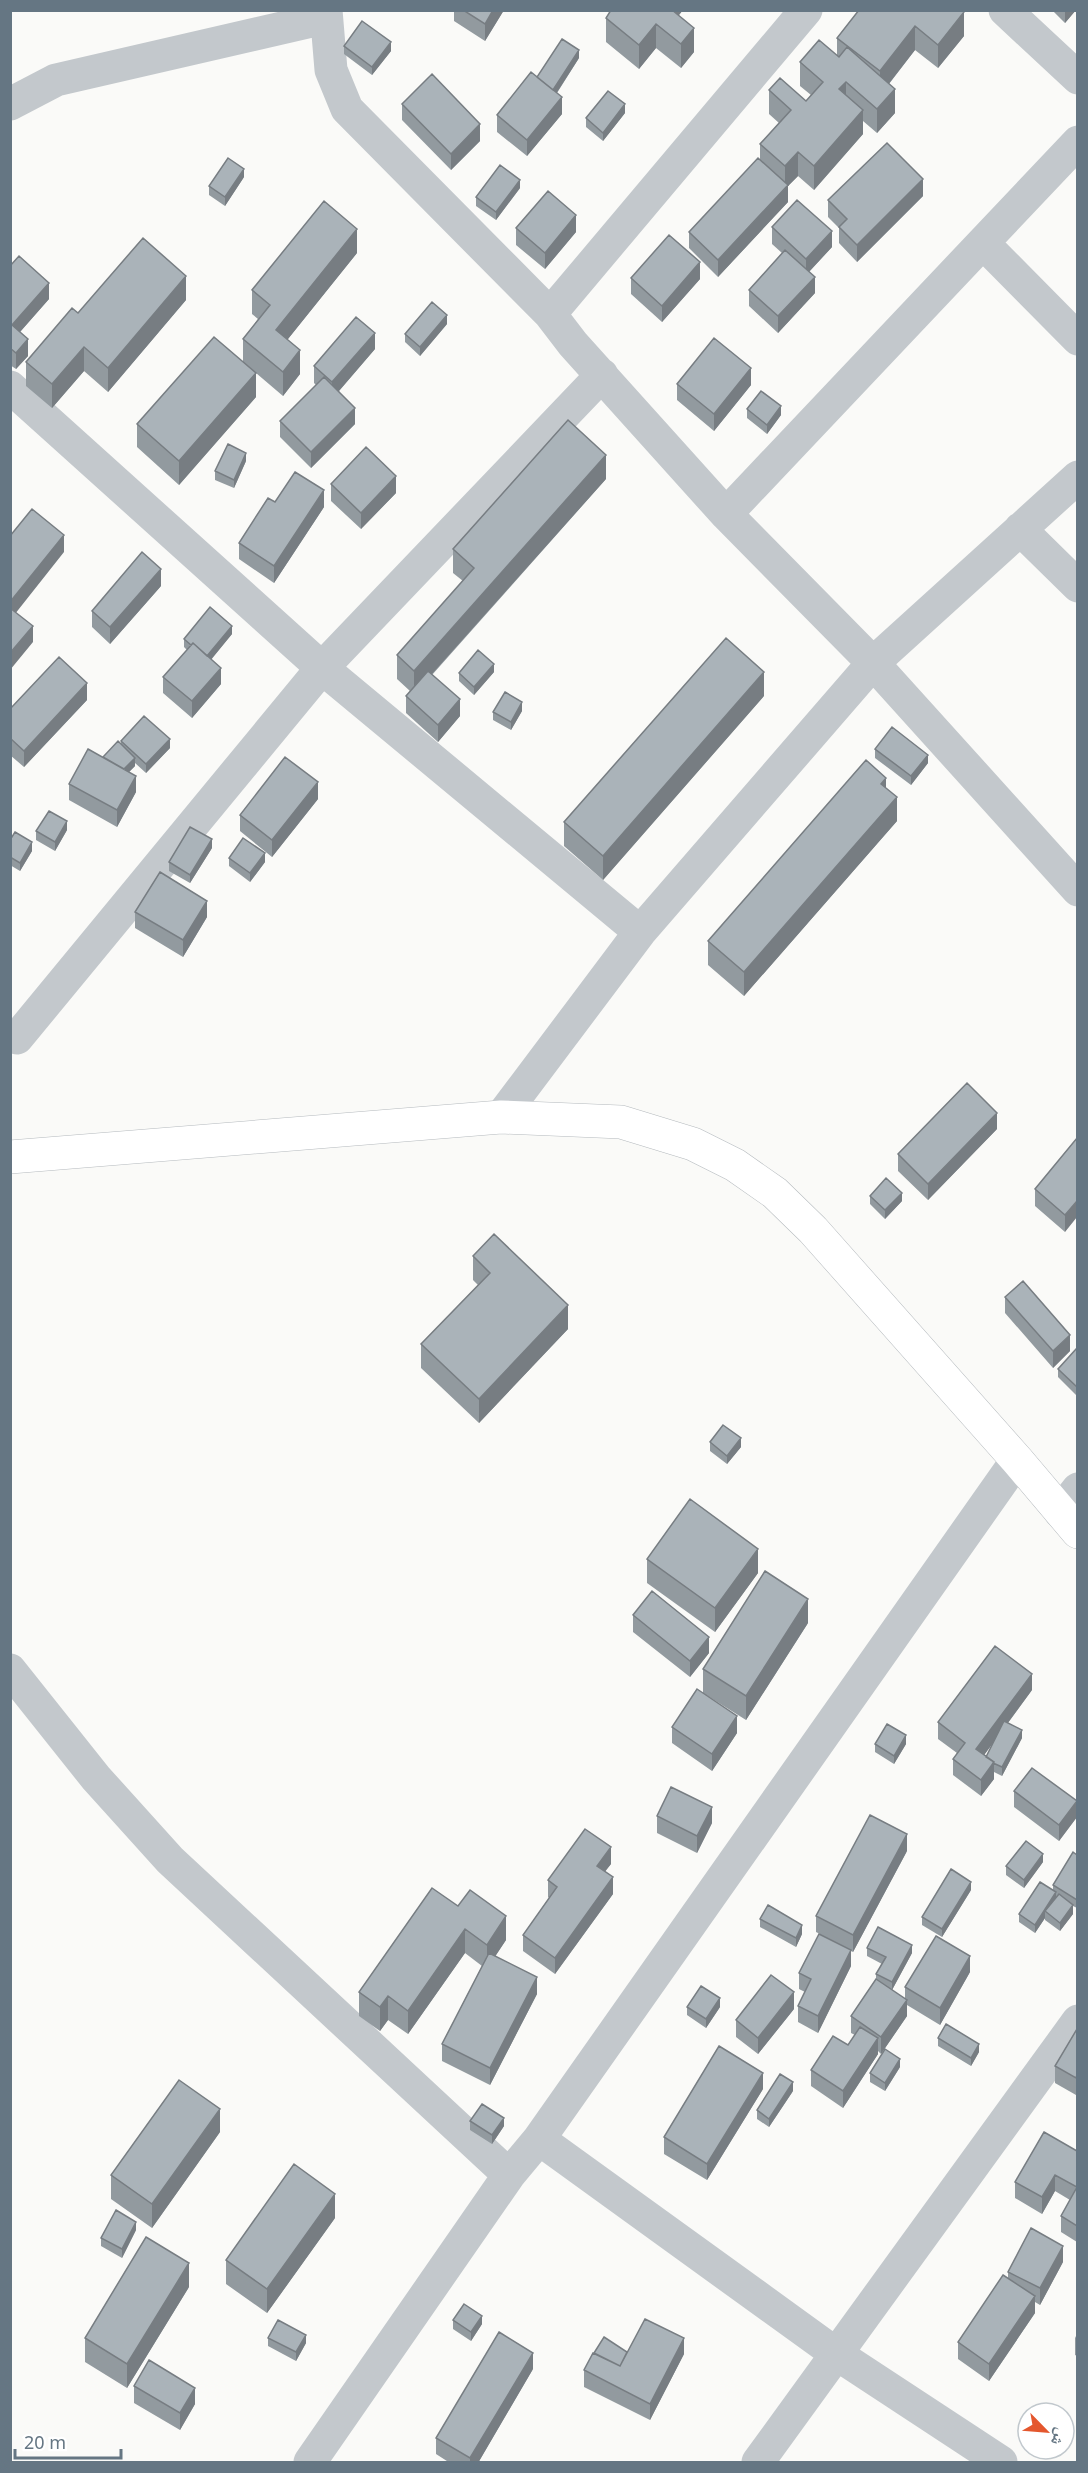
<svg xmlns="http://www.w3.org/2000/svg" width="1088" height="2473" font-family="'Noto Sans','Noto Naskh Arabic',sans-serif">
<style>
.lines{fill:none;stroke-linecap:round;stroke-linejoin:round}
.primary-casing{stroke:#b5babe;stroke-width:34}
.minor{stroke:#c3c8cc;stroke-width:33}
.primary{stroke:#fff;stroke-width:33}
.wall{fill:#929a9f;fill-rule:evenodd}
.shaded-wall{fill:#777d82}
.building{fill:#aab3b9;stroke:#777d82;stroke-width:1.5}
</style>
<rect width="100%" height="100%" fill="#fafaf8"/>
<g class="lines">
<defs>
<path id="primary" d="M10,1157l491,-40 120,5 72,22 42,21 40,28 38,37 204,230 61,72"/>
</defs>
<!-- primary casing -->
<use href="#primary" class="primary-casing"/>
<!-- minor -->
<path class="minor" d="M326,10l5,60 16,39 203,205 23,30 153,170 147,149 205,227
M1005,10l73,68
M10,104l46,-24 269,-62
M983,243l95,96
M550,314l256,-304
M10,387l312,281 318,264
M726,514l352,-372
M1020,529l58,57
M17,1038l305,-370 280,-293
M501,1117l139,-185 233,-269 205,-186
M1060,1512l18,-23
M10,1670l86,108 74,82 339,315
M539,2139l296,214 166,109
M310,2462l199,-287 30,-36 478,-679
M758,2462l320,-441"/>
<!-- primary -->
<use href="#primary" class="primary"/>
</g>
<!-- wall -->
<path class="wall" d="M454,10h50l-19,31 -31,-20z
M611,10h72l-5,6 16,36 -13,16 -25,-20 -17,21 -33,-27v-24z
M859,10l105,26 -26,32 -23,-18 -26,34 6,29 -18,20 -14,-12v13l-49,56 -16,-14 -10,10v16l-70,75 -29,-29v-16l71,-73v-15l19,-21 -10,-9v-24l37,11 5,-6 -11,-9v-24l37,-6v-18z
M1052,10h24l-11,13z
M344,46l47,5 -19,24 -28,-21z
M579,58l-22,35 5,21 -35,42 -30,-24v-17l40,-38z
M402,104l78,37 -29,29 -49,-50z
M625,113l-22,28 -17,-14v-9z
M244,177l-19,29 -16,-11v-9z
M520,188l-24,32 -20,-14v-9z
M923,196l-66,66 -18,-19v-15l-11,-11v-17z
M772,227l60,20 -23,25 6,21 -37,40 -29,-27v-16l33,-37 -10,-9z
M516,228l60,4 -31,37 -29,-24z
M357,253l-70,87 13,34 -17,22 -27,-23v24l-77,88 -42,-38v-23l106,-62v-23l15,-20 -6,-5v-24z
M10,266l39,33 -29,33 8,24 -12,13 -6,-4z
M631,278l69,1 -38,43 -31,-28z
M186,300l-78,92 -24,-21 -32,37 -26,-22v-24l52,-49z
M447,324l-27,32 -15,-14v-8z
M375,349l-36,42 16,33 -44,44 -31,-31v-16l36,-36 -2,-2v-17z
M677,384l74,1 -37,46 -37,-31z
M747,409l34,6 -14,19 -20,-16z
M246,461l-12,27 -19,-8v-9z
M606,479l-174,196 28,41 -22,26 -32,-29v-17l4,-5 -13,-12v-24l66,-74 -10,-8v-24z
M331,484l65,9 -35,36 -30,-28z
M275,502l49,5 -50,76 -35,-24v-16z
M161,586l-51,58 -18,-17v-16z
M232,634l-21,25 10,25 -29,34 -29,-25v-16l24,-27 -3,-3v-8z
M494,672l-20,23 -15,-14v-8z
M764,696l-161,184 -39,-34v-24z
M87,700l-63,67 -14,-12v-46z
M522,711l-11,19 -18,-10v-8z
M121,741l49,7 -24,25 -11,-10v3l-6,6 7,20 -19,35 -48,-27v-16l52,-40z
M875,749l53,14 -17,22 -36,-27z
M886,788l11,33 -153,175 -36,-31v-24z
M318,799l-46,58 -32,-26v-16z
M67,830l-12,21 -19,-11v-9z
M10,840l22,11 -12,20 -10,-6z
M212,848l-22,35 -21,-12v-9z
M229,858l36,4 -15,20 -21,-16z
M135,912l72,5 -24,40 -48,-29z
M997,1129l-69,71 -30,-29v-17z
M1077,1138l-12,94 -30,-26v-17z
M870,1196l32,5 -17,18 -15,-15z
M473,1256l95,73 -89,94 -58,-55v-24l57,-59 -5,-5z
M1005,1297l65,54 -17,17 -48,-55z
M1077,1348v48l-19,-19v-8z
M710,1442l31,5 -14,17 -17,-13z
M647,1559l111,14 -43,59 -68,-49z
M633,1615l76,38 -19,24 -57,-45z
M808,1623l-62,97 -43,-27v-24z
M1032,1690l-24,33 14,15 -20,38 -8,-4v7l-13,17 -28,-21v-16l4,-6 -19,-14v-17zM993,1743l-7,14 -2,-2z
M672,1727l65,6 -25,38 -40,-28z
M875,1744h31l-12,20 -19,-12z
M1014,1791l63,26 -18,24 -45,-34z
M657,1816l55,7 -15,30 -40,-20z
M907,1851l-54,101 -2,-1v15l-33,67 -20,-11v-16l7,-14 -6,-3v-16l21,-39 -4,-2v-16z
M1077,1855v53l-4,-2v8l-13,17 -15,-11v-2l-10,15 -16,-11v-8l34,-24v-5z
M1043,1862l-19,26 -18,-13v-9z
M611,1864l-6,7 8,23 -58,80 -32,-23v-16l26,-37 -1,-1v-17z
M432,1888l74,52 -11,16 42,38 -47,91 -48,-24v-17l40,-78 -17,-13 -57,81 -20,-14 -8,11 -21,-15v-24z
M971,1890l-29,47 -20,-12v-8z
M760,1919l42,15 -6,13 -36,-20z
M867,1948l45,5 -20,37 13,9v-12l65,-15 -30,53 -33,-20v11l-26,38 -3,-3v3l-35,54 -32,-22v-16l37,-25 7,-10 -4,-2v-17l25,-37v-5l6,-10 -15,-8z
M687,2007h33l-14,21 -19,-13z
M794,2009l-36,45 -22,-17v-17z
M1077,2029l-1,66 -21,-12v-17z
M938,2038l41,14 -8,14 -33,-20z
M900,2067l-15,24 -15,-9v-9z
M763,2089l-56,91 -43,-26v-17z
M793,2091l-24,36 -12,-8v-9z
M470,2121l34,5 -12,18 -22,-14z
M220,2132l-68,96 -41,-29v-24z
M1077,2151v91l-16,-10v-16l9,-16 -15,-9 -13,23 -27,-16v-16z
M335,2218l-68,95 -41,-29v-24z
M136,2230l-14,28 -21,-12v-8z
M1063,2262l-23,43 -5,-3v11l-46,68 -31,-22v-17l50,-63v-7z
M189,2287l-62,101 -42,-26v-24z
M453,2320l29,4 -11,17 -18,-12z
M1077,2334v22l-2,-1v-17z
M268,2338l38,5 -10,18 -28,-15z
M627,2352l57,2 -34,66 -66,-33v-17l10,-17z
M533,2369l-55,94h-28l-14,-9v-16z
M134,2386l61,18 -15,26 -46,-27z"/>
<!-- shaded-wall -->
<path class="shaded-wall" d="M493,10h11l-19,31v-17z
M667,10h16l-16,20z
M1065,10h11l-11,13z
M964,12v24l-26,32v-23z
M656,24v24l-17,21v-24z
M915,26v24l-35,45v-24z
M694,28v24l-13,16v-24z
M391,42v9l-19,24v-8z
M579,50v8l-27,42v-8z
M846,82v23l-7,-16z
M895,89v24l-18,20v-24z
M562,97v17l-35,42v-16z
M625,104v9l-22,28v-8z
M863,110v24l-49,56v-24z
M480,124v17l-29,29v-16z
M798,152v24l-10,10v16l-70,75v-17l67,-71v-23z
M244,169v8l-19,29v-9z
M923,179v17l-66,66v-17z
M520,180v8l-24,32v-8z
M576,215v17l-31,37v-16z
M357,229v24l-81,101v-24z
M832,231v16l-26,28v-16z
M700,262v17l-38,43v-16z
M186,276v24l-78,92v-24z
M815,277v16l-37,40v-17z
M49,283v16l-37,42v-16z
M447,315v9l-27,32v-9z
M375,333v16l-43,50v-17z
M28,339v17l-12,13v-16z
M84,347v24l-32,37v-24z
M300,350v24l-17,22v-24z
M751,368v17l-37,46v-17z
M256,373v24l-77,88v-24z
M781,406v9l-14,19v-9z
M355,408v16l-44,44v-16z
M246,453v8l-12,27v-8z
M606,455v24l-192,215v-23z
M396,476v17l-35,36v-16z
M324,490v17l-50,76v-17z
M64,535v17l-53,67 -1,-17z
M161,569v17l-51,58v-17z
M33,626v16l-23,28v-17z
M232,626v8l-26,32v-9z
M494,664v8l-20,23v-8z
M221,668v16l-29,34v-17z
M764,672v24l-161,184v-24z
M87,683v17l-63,67v-16z
M460,699v17l-22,26v-17z
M522,702v9l-11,19v-8z
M170,739v9l-24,25v-9z
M928,755v8l-17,22v-9z
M135,758v8l-16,16v-8z
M136,776v16l-19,35v-17z
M886,778v24l-5,-18z
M318,782v17l-46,58v-17z
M897,797v24l-153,175v-24z
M67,821v9l-12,21v-9z
M212,839v9l-22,35v-8z
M32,842v9l-12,20v-8z
M265,853v9l-15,20v-9z
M207,901v16l-24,40v-17z
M997,1113v16l-69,71v-16z
M902,1193v8l-17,18v-9z
M1077,1201v16l-12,15v-17z
M568,1305v24l-89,94v-24z
M1070,1335v16l-17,17v-17z
M741,1438v9l-14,17v-8z
M758,1549v24l-43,59v-24z
M808,1599v24l-62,97v-24z
M709,1637v16l-19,24v-16z
M1032,1674v16l-56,76v-17z
M737,1716v17l-25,38v-17z
M1022,1730v8l-20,38v-9z
M906,1735v9l-12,20v-8z
M994,1762v17l-13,17v-16z
M1077,1801v16l-18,24v-16z
M712,1807v16l-15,30v-17z
M907,1834v17l-54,101v-17z
M611,1847v17l-14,18v-16z
M1043,1854v8l-19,26v-8z
M613,1877v17l-58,80v-16z
M971,1882v8l-29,47v-8z
M1056,1892v9l-11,10v7l-10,15v-8z
M1073,1905v9l-13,17v-8z
M506,1916v24l-19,29v-24z
M802,1925v9l-6,13v-9z
M465,1929v24l-57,81v-23z
M912,1945v8l-20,37v-8z
M851,1950v16l-33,67v-17z
M970,1956v16l-30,53v-17z
M537,1977v17l-47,91v-17z
M794,1992v17l-36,45v-16z
M388,1996v24l-8,11v-24z
M720,1998v9l-14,21v-9z
M907,2000v16l-26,38v-17z
M878,2038v16l-35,54v-17z
M979,2044v8l-8,14v-8z
M900,2059v8l-15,24v-8z
M763,2073v16l-56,91v-16z
M1077,2075v16l-1,4v-17z
M793,2082v9l-24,36v-8z
M220,2109v23l-68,96v-24z
M504,2118v8l-12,18v-9z
M1055,2175v16l-13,23v-17z
M335,2194v24l-68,95v-24z
M136,2222v8l-14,28v-9z
M1063,2246v16l-23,43v-17z
M189,2263v24l-62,101v-24z
M1035,2296v17l-46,68v-17z
M482,2316v8l-11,17v-9z
M306,2335v8l-10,18v-9z
M684,2338v16l-34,66v-16z
M533,2353v16l-55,94h-8v-5z
M195,2388v16l-15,26v-17z"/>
<!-- building -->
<path class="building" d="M463,10h30l-8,14z
M611,10h61l22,18 -13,16 -25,-20 -17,21 -33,-27z
M859,10h102l3,2 -26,33 -23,-19 -35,45 -43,-33z
M362,21l29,21 -19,25 -28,-21z
M562,39l17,11 -26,40 -16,-13z
M819,40l20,17 8,-10 48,42 -18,20 -31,-27 -7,7 24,21 -49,56 -16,-14 -13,14 -25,-22 31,-34 -22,-20 11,-12 26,23 17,-19 -23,-20z
M531,72l31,25 -35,43 -30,-25z
M432,74l48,50 -29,30 -49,-50z
M608,91l17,13 -22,29 -17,-15z
M887,143l36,36 -66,66 -18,-18 8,-8 -19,-19z
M228,158l16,11 -19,28 -16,-11z
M758,158l30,27 -70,75 -29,-28z
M500,165l20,15 -24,32 -20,-15z
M548,191l28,24 -31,38 -29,-25z
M797,200l35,31 -26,28 -34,-32z
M324,201l33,28 -81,101 24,20 -17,22 -40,-33 27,-34 -18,-15z
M669,235l31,27 -38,44 -31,-28z
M143,238l43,38 -78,92 -24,-21 -32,37 -26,-22 46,-54 6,5z
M785,250l30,27 -37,39 -29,-26z
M19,256l30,27 -37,42 16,14 -12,14 -6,-5v-82z
M432,302l15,13 -27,32 -15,-13z
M356,317l19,16 -43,49 -18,-16z
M214,337l42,36 -77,88 -42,-37z
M714,338l37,30 -37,46 -37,-30z
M324,377l31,31 -44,44 -31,-31z
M761,391l20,15 -14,19 -20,-16z
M568,420l38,35 -192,216 -17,-16 77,-87 -21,-19z
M228,444l18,9 -12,27 -19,-9z
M366,447l30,29 -35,37 -30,-29z
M295,472l29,18 -50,76 -35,-23 29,-45 7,4z
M32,509l32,26 -54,67v-66z
M142,552l19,17 -51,58 -18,-16z
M210,607l22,19 -25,30 -14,-13 -2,2 -7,-6z
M10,608l23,18 -23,27 1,-37z
M726,638l38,34 -161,184 -39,-34z
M193,643l28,25 -29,33 -29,-24z
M478,650l16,14 -20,23 -15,-14z
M59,657l28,26 -63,68 -14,-13v-29z
M428,671l32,28 -22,26 -32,-29z
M505,692l17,10 -11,20 -18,-10z
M144,716l26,23 -24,25 -25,-23z
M892,727l36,28 -17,21 -36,-27z
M118,741l17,17 -11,11 -21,-12z
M88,749l48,27 -19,34 -48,-26z
M285,757l33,25 -46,58 -32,-25z
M866,760l20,18 -5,6 16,13 -153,175 -36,-31z
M49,811l18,10 -12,21 -19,-11z
M190,827l22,12 -22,36 -21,-13z
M15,832l17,10 -12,21 -10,-6v-17z
M243,838l22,15 -15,20 -21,-15z
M160,872l47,29 -24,39 -48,-28z
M967,1083l30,30 -69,71 -30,-30z
M1077,1138v63l-12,14 -30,-26z
M886,1178l16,15 -17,17 -15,-14z
M494,1234l74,71 -89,94 -58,-55 69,-71 -17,-17z
M1023,1281l47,54 -17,16 -48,-54z
M1077,1348v39l-19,-18z
M723,1425l18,13 -14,18 -17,-14z
M690,1499l68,50 -43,59 -68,-49z
M765,1571l43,28 -62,97 -43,-27z
M652,1591l57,46 -19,24 -57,-46z
M995,1646l37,28 -56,75 18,13 -13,18 -28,-21 12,-16 -27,-21z
M697,1689l40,27 -25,38 -40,-27z
M1004,1721l18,9 -20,37 -9,-4 1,-1 -8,-5z
M887,1724l19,11 -12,21 -19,-12z
M1032,1768l45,33 -18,24 -45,-34z
M671,1787l41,20 -15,29 -40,-20z
M870,1815l37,19 -54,101 -37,-19z
M585,1829l26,18 -14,19 16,11 -58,81 -32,-23 34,-48 -9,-7z
M1026,1841l17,13 -19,26 -18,-14z
M1073,1852l4,3v45l-24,-15z
M951,1869l20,13 -29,47 -20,-12z
M1040,1882l16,10 -21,33 -16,-11z
M432,1888l26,18 12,-16 36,26 -19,29 -22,-16 -57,82 -20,-15 -8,11 -21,-15z
M1059,1894l14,11 -13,18 -15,-12z
M768,1905l34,20 -6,13 -36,-19z
M878,1927l34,18 -20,37 -16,-8 10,-17 -19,-9z
M819,1934l32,16 -33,66 -20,-10 13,-27 -12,-6z
M936,1936l34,20 -30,52 -35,-21z
M489,1953l48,24 -47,91 -48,-24z
M771,1975l23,17 -36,46 -22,-18z
M876,1979l31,21 -26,37 -30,-21z
M701,1986l19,12 -14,21 -19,-12z
M946,2024l33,20 -8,14 -33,-20z
M860,2027l18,11 -35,53 -32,-21 22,-34 15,9z
M1077,2029v46l-1,3 -21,-12z
M719,2046l44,27 -56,91 -43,-27z
M885,2049l15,10 -15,24 -15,-10z
M780,2074l13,8 -24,37 -12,-9z
M179,2080l41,29 -68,95 -41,-29z
M482,2104l22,14 -12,17 -22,-14z
M1044,2132l33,19v75l-16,-10 16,-29 -22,-12 -13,22 -27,-15z
M294,2164l41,30 -68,95 -41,-29z
M116,2210l20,12 -14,27 -21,-11z
M1031,2228l32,18 -23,42 -32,-16z
M146,2237l43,26 -62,101 -42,-26z
M1003,2275l32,21 -46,68 -31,-22z
M464,2304l18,12 -11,16 -18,-12z
M645,2319l39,19 -34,66 -66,-34 9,-17 27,13z
M278,2320l28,15 -10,17 -28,-14z
M499,2332l34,21 -63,105 -34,-20z
M604,2337l23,15 -7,14 -26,-13z
M149,2360l46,28 -15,25 -46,-27z"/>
<!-- border -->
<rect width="1088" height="2473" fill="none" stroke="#657683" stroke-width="24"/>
<!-- north arrow -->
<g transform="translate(1046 2431) rotate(115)"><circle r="28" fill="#ffffff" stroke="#c1c8cd" stroke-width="1.5"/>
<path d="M0-4.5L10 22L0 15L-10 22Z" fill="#e4572e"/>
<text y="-9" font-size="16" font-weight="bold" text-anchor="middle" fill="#657683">ش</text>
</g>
<!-- scale -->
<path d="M15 2449v9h106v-9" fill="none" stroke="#657683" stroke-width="3"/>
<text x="24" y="2449" font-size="18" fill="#657683" stroke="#ffffff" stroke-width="4.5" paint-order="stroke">20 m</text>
</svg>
